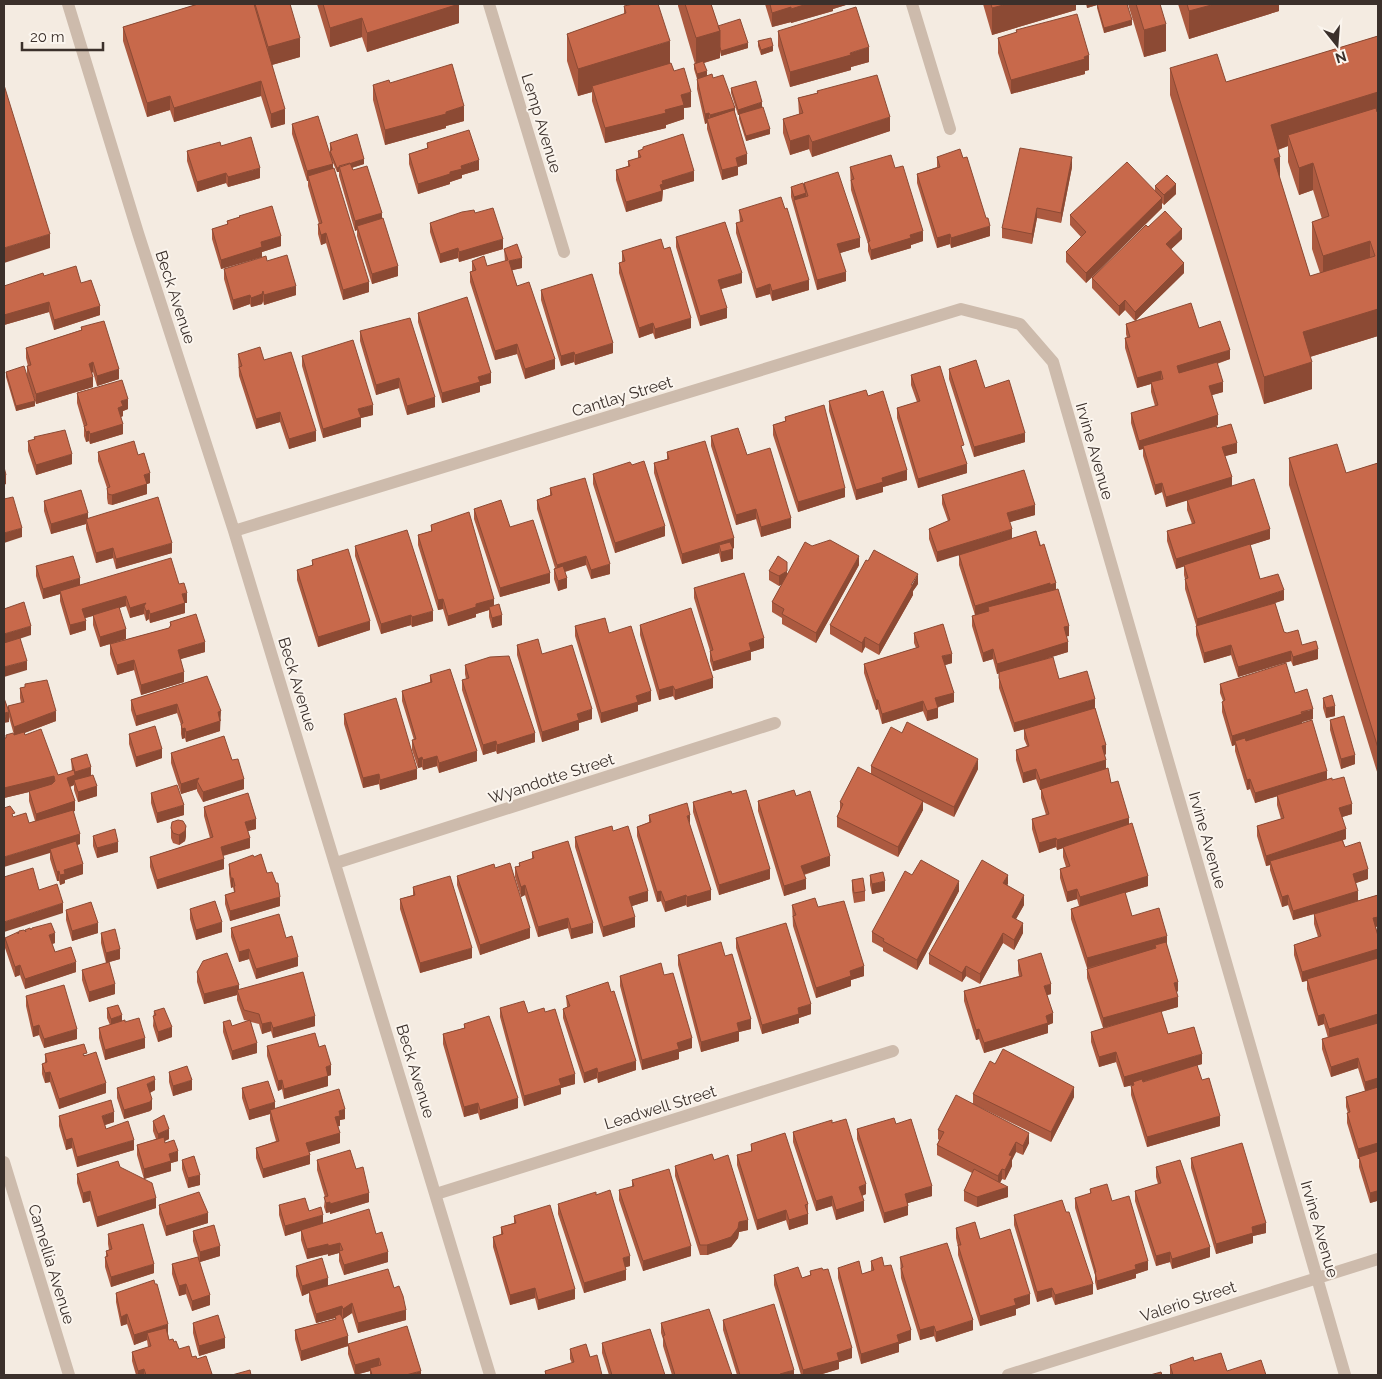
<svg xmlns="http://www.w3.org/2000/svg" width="1382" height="1379" font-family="Raleway,sans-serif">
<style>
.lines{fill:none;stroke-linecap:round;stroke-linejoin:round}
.minor{stroke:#cdbbac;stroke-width:12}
.wall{fill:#ac5a40;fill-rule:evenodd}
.shaded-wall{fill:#8c4a34}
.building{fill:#c8694b;stroke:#8c4a34}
.labels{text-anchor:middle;stroke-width:4;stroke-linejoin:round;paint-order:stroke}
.street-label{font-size:16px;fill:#3b302b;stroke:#fbf5ee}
</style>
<rect width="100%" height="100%" fill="#f4ebe1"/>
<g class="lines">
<!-- minor -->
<path class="minor" d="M68,4l70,229 96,298 256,844
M489,4l75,248
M912,4l38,125
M234,531l727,-222 59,15 33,38 292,1013
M336,863l439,-140
M4,1162l65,213
M436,1194l457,-143
M1008,1375l370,-116"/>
</g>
<!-- wall -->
<path class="wall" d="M198,4h92l10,53 -28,8 13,59 -14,4 -10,-32 -87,26 -4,-12 -23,7 -24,-76v-14z
M317,4h142v19l-92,29 -5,-15 -32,10z
M678,4h33l7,22 30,22 -27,8 -1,-4v6l-16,5 3,13 6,2 22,37 12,49 -9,3v8l-16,5 -15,-51v-6l-2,1 -8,-35v-10l-3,-10v-5h1l-17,-58z
M765,4h84l-16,5v2l-42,12v-1l-19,5z
M983,4h93v6l-84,25z
M1086,4h41l5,21 -28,8 -7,-25v-3l-10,3z
M1128,4h32l6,47 -22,6z
M1178,4h101v7l-90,28z
M624,6l46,57 21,44 -7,1v11l-18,6v3l-61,15 -13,-42v-9l-14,4 -11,-35v-27l57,-20z
M1016,30l73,40 -4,1v3l-74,20 -13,-41v-15l18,-5z
M778,31l91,31 -18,5v3l-61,17 -12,-41z
M1378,36v300l-68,21 2,32 -48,15 -94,-309v-27l56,14zM1288,146v16l11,33 14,-5 9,29 -10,3v27l8,24 -10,3 -30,-96 -2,-30z
M758,41l15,10 -12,4 -3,-9z
M373,85l91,36 -18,5v2l-61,17 -12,-45z
M731,88l31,19 8,27 -24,7 -7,-22v-4h-1l-7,-22z
M817,91l73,40 -78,26 -3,-8 -19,6 -7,-22v-14l16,-5 -1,-16 19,-5z
M292,124l38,31v-12l34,21 -12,4 30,50 16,58 -26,8 -15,-48v-6l-2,1 -16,-55v-4h-2l-6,-14 2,11 36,123 -26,8 -17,-57 -5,2 -3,-11v-10h1l-11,-38v-5h-1l-15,-47z
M427,143l52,27 -17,5v3l-12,4v2l-32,10 -9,-30v-10l18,-6z
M221,146l39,32 -32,9 -2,-4 -29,9 -10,-31v-10z
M643,147l51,34 -31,9 -1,11 -36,11 -10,-32v-10l12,-4v-5l10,-3v-7l5,-2z
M937,157l53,79 -39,12 -1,-4 -13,4 -20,-65v-9l20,-7z
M850,167l45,1 28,73 -12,4v3l-40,12 -3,-9v-7l-17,-54z
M1072,167l-11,56 -24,-5 -5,26 -30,-6v-10z
M804,183l56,64 -20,6 6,28 -29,9 -26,-93v-10l13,-1z
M1155,186l21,8 -12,11 -2,-2v5l-76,75 -20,-21v-10l15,-15 -11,-12v-10l85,-23z
M739,210l70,80 -37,11 -2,-7 -14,4 -20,-65v-10l4,-1z
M475,213l28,36 -44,13 -1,-4 -18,5 -10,-31v-9z
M239,216l42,30 -19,6v5l-41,12 -9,-30v-10l15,-4v-4l12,-4z
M1148,227l34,12 -11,10 13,24 -49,48 64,7 31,31 -13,5 6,28 -11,3 6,30 -2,1 1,2 20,25 -12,3 7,30 38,53 -20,6 10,34 24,21 -9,3 9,29 18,13 16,14 -25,7 -2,-5 -53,16 -7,-22 -27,8 -8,-28v-10l-11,-36v-10l-1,-4v-9l-8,3 -9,-28v-10l25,-7 -5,-14v-10l-21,7 -4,-15 -7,3 -12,-39v-7l-4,1 -8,-27v-10l24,-7 -4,-14v-8l-14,4 -12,-40v-10h2l-1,-4v-10l9,-3 -10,-11 -6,6 -27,-28v-10z
M676,237l66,46 -21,6 6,29 -27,8 -24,-79z
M504,249l18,19 -10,2 5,16 38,83 -30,10 -8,-25 -22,6 -25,-78v-10l2,-1v-10l15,5 18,-5z
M664,249l27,79 -36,11 -2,-6 -14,5 -20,-65v-10l3,-1v-11z
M267,261l29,34 -32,10 -1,-4 -1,3 -11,3 -1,-3 -17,6 -9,-31v-10z
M44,276l37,7 19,32 -46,15 -5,-18 -45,13v-39z
M541,290l72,63 -38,12 -1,-3 -13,4 -20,-66z
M418,313l73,70 -11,3v6l-38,11 -24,-81z
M81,327l38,52 -22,7 -4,-14 -1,1 1,14 -57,17 -9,-28v-10h1l-2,-8v-10l55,-18z
M360,331l75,76 -28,8 -8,-27 -23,7 -16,-54z
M238,354l26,6 52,81 -27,8 -9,-27 -24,7 -17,-53z
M302,356l71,59 -12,3v9l-38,11 -21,-72z
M949,369l36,19 40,54 -51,15 -25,-78z
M6,372l29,34 -19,5 -10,-34z
M911,375l53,79 3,19 -49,15 -21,-70v-10l20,-6 -6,-17z
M77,393l51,16 -5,2v5l-2,1 2,17 -33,10 -1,-3 -3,1 -2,-6v-9l-7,-24z
M868,396l39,84 -24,7v5l-27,8 -27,-89v-10z
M785,417l60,80 -47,15 -25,-77v-10l12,-4z
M711,436l36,19 44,73 -30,9 -5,-18 -20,6 -25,-79z
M34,437l38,27 -36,11 -8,-24v-10l6,-1z
M98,452l40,3 12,28 -3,1v10l-35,11 -4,-1 -1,-6v-10l-9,-27z
M667,452l67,96h-1v11l-12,3 -2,-9 -37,11 -28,-91v-10l13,-4z
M1289,458l57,15 32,-10v312l-89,-290z
M593,474l72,62 -50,17 -22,-69z
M550,488l60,86 -19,5 -5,-14 -21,7 2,16 -9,3 -4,-12v-10l1,-1 -18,-59v-9l13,-5z
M942,495l93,20 -25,7 -73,40 -8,-23v-10l19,-8 -6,-17z
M44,501l44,18 84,34 -56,16 -3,-11 -17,5 -10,-34v-5l-35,10 -7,-23z
M474,509l36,18 40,56 -50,14 -26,-78z
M431,525l63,81 8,19 -10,3 -3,-11v-7l-13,4v3l-28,9 -5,-17 -5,1 -20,-65v-10l13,-4z
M1036,531l20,59 13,46h-3l2,16 -20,6 11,21 36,29 11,46 -1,1 1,14 5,14 18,41 19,62 -23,7 7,23 35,30 11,45 -1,1 1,15 -17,5 7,22 34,30 -59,18 59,-2 18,46 -73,21 -16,-52v-9l2,-1 -9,2 -8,-25 -17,5 -8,-25v-10l43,-13 -31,9 -16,-50v-10l-16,-49v-10l8,-3 -2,-7 -10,3 -7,-24v-9l6,-2 -3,-10v-9l-6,2 -1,-3 -17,6 -7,-24v-10l14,-4 -5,-17v-8h-1l-4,-11 -13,4 -7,-23v-10l11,-4 -3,-7v-10l-10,3 -15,-44v-15l-2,1 -4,-15 -10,3 -11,-36v-10l3,-1 -16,-50v-10z
M355,546l78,75 -21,6 -1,-2 -30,9 -26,-78z
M812,546l47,19 -43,78 -34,-19v-6l-10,-6v-10l10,-18 -3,2 -10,-6v-9l18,3z
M312,560l58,70 -52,17 -21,-67v-10l15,-4z
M36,566l44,19 99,-1 8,19h-2v10l-35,10 -1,-4 -3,2 -2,-7 -14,4 -4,-12 -7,2 7,31 -26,8 -7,-22v-9l-8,2 1,12 -16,5 -10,-34v-7l-17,5 -7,-23z
M918,584l-5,7v4l-34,60 -14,-8 -3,6 -32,-19v-9z
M694,588l70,60 -13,4v8l-38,11 -3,-10v-10l-16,-53z
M170,622l35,30 -25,7 4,23 -43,13 -7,-25 -17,5 -7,-21v-10l59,-16 1,-2z
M640,625l73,63 -38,12 -2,-4 -14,4 -19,-65z
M575,626l34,7 42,68 -13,4v6l-37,12 -26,-87z
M914,633l38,30 -7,2 9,37 -16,5v11l-11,3 -4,-10 -41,13 -4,-15 -2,1 -12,-37v-9l52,-16 -2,-5z
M517,645l25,9 50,65 -13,4v7l-37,12 -25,-87z
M465,665l70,77 -38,12 -1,-3 -13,4 -21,-65v-10l4,-1 -1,-5z
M430,675l47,86 -38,12 -2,-7 -14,4 -1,-3 -4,1 -6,-18v-10h2l-12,-39v-10l28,-9z
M207,676l14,45h-1v10l-34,11 -1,-4 -3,1 -1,-5v-9l-4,-12 -41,13 -5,-16v-10z
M25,684l31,37 -32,12 1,2 33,40 14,-4 -1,-12 20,17 6,20 -19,6 -4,-12v-5l-4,2 5,24h-2l7,33 -3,1 6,29 -18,6v3l-5,2 -1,-4h-2l-7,-22v-6l-35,-36 14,6 6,-2 -6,-20v-9l-25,6v-60h2v-3h8l-5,-18v5l-1,-16 13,-3 -1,-5v-10l5,-1z
M1220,684l75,9 18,26 -11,3v1l25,56 5,1 20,34 -10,3 4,22 -3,1 2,7 23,32 -12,4 2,18 -23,6 43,-12v31l-2,1 2,9v270l-1,-5 -7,2 -11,-36v-8h-1l-11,-36v-10h1l-2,-6v-10l19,-6 -7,-23 -27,9 -9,-28v-10l6,-1 -4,-14 -6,2 -11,-37v-8l-5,1 -8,-27v-10l24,-8 -4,-13v-10l-21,6 -5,-15 -6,2 -12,-37v-5l-4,1 -9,-30v-10l24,-7 -4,-14v-9l-22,7 -5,-14 -3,1 -12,-39v-6l-3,1 -10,-34v-10l1,-1 -3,-8z
M1323,698l12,18 -9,2 -3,-10z
M344,714l73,65 -37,11 -1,-6 -16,4 -19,-64z
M1330,720l25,44 -14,5 -11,-39z
M902,733l76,36 -24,48 -31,-15v8l-25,47 -61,-30v-10l3,-7v-8l31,-28v-8z
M129,734l33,24 -26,9 -7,-23z
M171,753l61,7 12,29 -41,13 -6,-11v-2l-16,5 -10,-31z
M151,793l33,22 -27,8 -6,-20z
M796,796l34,70 -26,9 2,14 -22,7 -26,-85v-10z
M693,802l77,77 -51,16 -26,-83z
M204,807l52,22 -8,2 2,17 -27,8 1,13 -67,20 -7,-22v-10l60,-19 -6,-22z
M649,815l41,10 21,75 -24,7 -1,-2 -21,7 -4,-11 -4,1 -20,-66v-9l12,-5z
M171,828l15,8 -1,5 -6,4 -6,-2 -2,-5z
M613,831l35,70 -16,5 3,21 -32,10 -28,-90v-10z
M93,836l25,16 -21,6 -4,-12z
M532,852l61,81 -22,6 -3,-11 -30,9 -13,-42 -4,2 -6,-20v-10l4,-1v-3l13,-4z
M254,857l13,16 13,33 -50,15 -5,-17v-9l9,-3 -1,-5 -2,1 -2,-14v-10z
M495,868l35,70 -50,17 -23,-70v-9z
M870,875l15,16 -13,3 -2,-9z
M912,875l47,16 -42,79 -34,-19v-3l-11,-6v-10z
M852,880l13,11v10l-11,2 -2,-13z
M1008,884l-1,1 17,20 -8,14 7,14 -9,17 -11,-7 -23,41 -14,-8 -4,6 -33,-18v-10z
M413,887l59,71 -52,15 -20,-64v-10l13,-4z
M792,905l26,2 46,69 -13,4v6l-35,12 -23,-72z
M190,909l32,23 -26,8 -6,-21z
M66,910l32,23 -26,8 -6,-21z
M231,928l67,38 -42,13 -7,-20 -10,3 -8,-25z
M31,930l24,13 -3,1 3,8 21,20 -51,17 -5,-14 -5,2 -10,-29v-10l20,-7z
M101,933l19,26 -11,3 6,32 -26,8 -7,-22v-10l24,-7 -5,-20z
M736,938l75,76 -12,4v5l-37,11 -26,-86z
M678,955l47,1 26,73 -12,3v9l-38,11 -23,-87z
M1018,960l33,34 -4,1 6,28 -5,2v8l-64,20 -5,-14 -3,1 -12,-39v-10l55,-15 -1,-6z
M197,972l42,18 76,36 -42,12 -2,-7 -9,3 -3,-10 -8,-2 6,31 -25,7 -9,-28v-10l9,4 17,-5 -5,-1 -7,-20v-5l-33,9 -7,-22z
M664,975l28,73 -13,4v7l-37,11 -22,-84v-10z
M26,996l51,43 -33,9 -5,-13 -6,2 -7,-31z
M566,996l70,74 -38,13 -1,-5 -13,5 -21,-65v-9l4,-2z
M107,1008l15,13 3,1 20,26 -40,12 -6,-22v-10l11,-3 -3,-7z
M500,1008l28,5 47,71 -14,4v6l-37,12 -24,-89z
M154,1011l18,26 -14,5 -5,-16z
M464,1024l54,84 -38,12 -2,-7 -14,4 -21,-73v-10l21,-6z
M267,1046l52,1 12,28 -3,1v10l-44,13 -2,-10 -4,2 -11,-35z
M45,1054l42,1 19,38 -47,16 -9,-27 -5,1 -3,-9v-10l3,-1z
M169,1072l23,18 -19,6 -4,-14z
M117,1088l38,2 -5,3 2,16 -2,2 -26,8 -7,-21z
M242,1088l33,21 70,10 -5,1v6h-2l2,17 -31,9 1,12 -47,14 -7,-20v-10l20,-7 -6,-21v-6l-21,6 -7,-22z
M973,1094l101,3 -23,45 -78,-38z
M59,1116l55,6 -9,3 1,4 28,21 -57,17 -5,-19 -6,2 -7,-24z
M153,1121l16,18 -4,2v2l13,18 -7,2v8l-27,8 -7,-24v-10l19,-6 -3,-8z
M832,1123l34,71 -4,2 2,15 -28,9 -4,-14 -16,5 -23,-69v-10z
M896,1124l36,72 -24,7v12l-24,8 -27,-84v-10z
M938,1130l91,13 -6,12 -7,-3 -4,8v6l-7,14 -3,-1 -2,4 8,14 -31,10 -13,-6v-10l8,-18 -35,-18v-10l2,-5 -1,-1z
M751,1144l57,60v20l-19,6 -3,-10 -29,10 -20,-65v-10l14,-4z
M1191,1158l75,75 -13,3v7l-37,11 -25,-86z
M182,1160l18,25 -12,3 -6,-19z
M317,1160l39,9 13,33 -39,12v-2l-4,1 -2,-6 1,-10 -8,-27z
M714,1160l34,70 -9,2 -1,6 -7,9 -24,8h-7l-25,-79v-10z
M120,1167l36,41 -59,19 -7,-26 -7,2 -6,-20v-9z
M1156,1167l54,90 -38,12 -2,-7 -14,4 -21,-65v-10l23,-7 -2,-7z
M632,1180l59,76 -48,15 -24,-71v-10l13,-3z
M1090,1189l22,12 36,69 -12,4v4l-39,12 -2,-8v-7l-20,-67v-10l15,-4z
M558,1204l72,62 -5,1 1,13 -42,13 -26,-79z
M159,1205l49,18 -42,13 -7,-22z
M279,1205l30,6 14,12 53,11 12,28 -44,13 -5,-14v-8l-11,3v-2l-21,5 -6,-19v-9l-16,5 -6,-21z
M1014,1215l79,79 -38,11 -3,-8 -15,5 -23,-77z
M514,1216l61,83 -37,11 -3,-12 -25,7 -17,-58v-10l8,-3v-7l13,-4z
M956,1228l24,11 50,65 -14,5v6l-36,11 -22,-71v-8l-2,-9z
M193,1231l27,25 -20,6 10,43 -18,6 -6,-17 -7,2 -7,-22v-10l26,-7 -5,-16z
M108,1234l46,39 -43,14 -6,-20v-10h1v-6l3,-1 -1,-6z
M900,1257l73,73 -37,12 -2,-6 -14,4 -19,-62z
M871,1261l13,5 27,74 -12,4v8l-38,12 -23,-86v-10l24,6 9,-3z
M296,1266l32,20 66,2 12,32 -48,13 -6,-20 -9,6 5,27 -47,15 -6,-22v-9l40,-11v-1l-19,5 -7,-22v-8l-7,3 -6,-20z
M810,1271l42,87 -13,4v7l-20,6h-18l-27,-90v-10l28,3 8,-3z
M116,1293l52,41 1,6 5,2 5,7 18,10 15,16h-76l-4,-14v-9l16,-5 -1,-7 -13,5 -7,-21 -6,2 -5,-24z
M723,1320l71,55h-57l-14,-45z
M193,1323l32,25 -26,8 -6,-23z
M661,1323l71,52h-60l-9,-29v-7l-2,-6z
M602,1343l63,32h-56l-7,-22z
M348,1344l73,31h-51v-4l-15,4 -7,-21z
M570,1349l32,26h-57v-4l27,-8 -2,-4z
M1194,1361l33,10 39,4h-96v-10z"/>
<!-- shaded-wall -->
<path class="shaded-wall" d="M459,4v19l-92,29v-19z
M807,4h42l-16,5v2l-42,12v-14z
M1007,4h69v6l-84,25v-27z
M1087,4h10v1l-10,3z
M1215,4h64v7l-90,28v-28z
M791,7v15l-19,5v-14z
M362,18v19l-32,10v-19z
M1132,20v5l-28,8v-5z
M1166,24v27l-22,6v-27z
M720,31v27l-24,7v-27z
M300,38v19l-32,9v-19z
M670,41v27l-78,18v6l-14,4v-27z
M748,43v5l-27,8v-5z
M773,46v5l-12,4v-5z
M869,47v15l-18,5v3l-61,17v-15z
M1089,55v15l-4,1v3l-74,20v-14z
M707,71v5l-10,3v-5z
M261,81v15l-87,26v-14z
M691,92v15l-7,1v11l-18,6v3l-61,15v-15l60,-18 16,-15z
M1378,92v27l-90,16v11l-17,6v-27z
M170,96v14l-23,7v-14z
M762,102v5l-24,8v-5z
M464,106v15l-18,5v2l-61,17v-15z
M735,108v10l-25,7v-10z
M285,109v15l-14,4v-14z
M709,113v10l-2,-4v4l-2,1v-10z
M890,117v14l-78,26v-15z
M770,129v5l-24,7v-5z
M809,135v14l-19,6v-14z
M747,154v10l-9,3v8l-16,5v-10l14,-12z
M1072,157v10l-11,56v-10z
M1280,157v27l-6,-25z
M364,159v5l-23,7 -2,-4z
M479,160v10l-17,5v3l-12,4v2l-32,10v-10l32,-12 11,-6z
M1313,163v27l-14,5v-27z
M333,164v9l-25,3v5h-1v-10z
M339,167v5h-2v-4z
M260,168v10l-32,9v-10z
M694,171v10l-31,9 -1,11 -36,11v-10l34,-17 2,-4z
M226,173v10l-29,9v-10z
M1176,184v10l-12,11v-10z
M806,193v10l-12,-3v7v-10z
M1162,198v10l-76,75v-10z
M1037,208v10l-5,26v-10z
M382,213v10l-25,3v4l-2,1v-10z
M990,226v10l-39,12v-10z
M1182,229v10l-16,15v-10z
M923,231v10l-12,4v3l-40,12v-10l39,-15z
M326,233v10l-5,2v-10z
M50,234v14l-46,15v-15z
M950,234v10l-13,4v-10z
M281,236v10l-19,6v5l-41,12v-9l40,-18z
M860,238v9l-23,7v-10z
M503,239v10l-44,13v-10z
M1370,241v27l-47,15v-27z
M458,248v10l-18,5v-9z
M522,258v10l-13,3v-10z
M1184,263v10l-49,48v-9z
M398,266v10l-26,8v-10z
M846,272v9l-29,9v-10z
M742,273v10l-24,7v-10z
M809,280v10l-37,11v-10z
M369,282v10l-26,8v-10z
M770,284v10l-14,4v-9z
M296,286v9l-32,10v-10z
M263,291v10l-1,3 -11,3v-9z
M250,295v9l-17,6v-10z
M1125,300v10l-6,6v-10z
M49,302v10l-45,13v-10z
M100,306v9l-46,15v-10z
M727,308v10l-27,8v-10z
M1378,309v27l-75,23v-27z
M691,318v10l-36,11v-10z
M653,323v10l-14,5v-10z
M613,343v10l-38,12v-10z
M517,344v10l-22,6v-9z
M1230,350v9l-53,17v-10z
M574,352v10l-13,4v-10z
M555,359v10l-30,10v-10z
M93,362v10l-4,2v-10z
M1312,362v27l-48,15v-27z
M119,369v10l-22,7v-10z
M1161,371v10l-24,7v-10z
M491,373v10l-11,3v6l-38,11v-10l36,-16z
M93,377v10l-57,17v-10z
M399,378v10l-23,7v-10z
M1223,382v10l-14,4v-10z
M435,397v10l-28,8v-9z
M128,399v10l-5,2v5l-5,2v-10l3,-7z
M35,401v5l-19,5v-5z
M373,405v10l-12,3v9l-38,11v-9l35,-20z
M280,412v10l-24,7v-10z
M1218,415v10l-74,24 -1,-3v3l-4,1v-9z
M123,424v10l-33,10v-10z
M89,431v10l-3,1v-10z
M316,431v10l-27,8v-10z
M1025,433v9l-51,15v-10z
M1237,443v10l-15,4v-10z
M72,454v10l-36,11v-10z
M967,464v9l-49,15v-9z
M907,470v10l-24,7v5l-27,8v-10l26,-12z
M150,473v10l-6,2v-10z
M4,475h2v9l-2,1z
M1232,477v10l-66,20v-10z
M1162,483v9l-7,3v-10z
M147,484v10l-35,11v-10z
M845,488v9l-47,15v-10z
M1035,505v10l-28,8v-10z
M756,509v10l-20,6v-10z
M88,513v10l-2,-4v5l-35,10v-10z
M791,518v10l-30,9v-10z
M665,526v10l-50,17v-10z
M22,528v9l-18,6v-10z
M1012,529v10l-75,23v-10z
M1270,529v10l-94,30v-10z
M734,538v10l-13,4 -2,-7v8l-37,11v-10z
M172,543v10l-56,16v-10z
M113,548v10l-17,5v-10z
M733,549v10l-12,3v-10z
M586,556v9l-29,9v-9z
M859,556v9l-43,78v-10z
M610,564v10l-19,5v-9z
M787,571v10l-8,5v-10z
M550,573v10l-50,14v-9z
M918,574v10l-5,7v4l-34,60v-10z
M80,578v10l-20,3v3l-17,5v-10z
M567,578v10l-9,3v-10z
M1050,583v10l-62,14v5l-13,4v-10z
M1056,583v10l-6,2v-10z
M1284,590v10l-87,28v-9z
M187,593v10h-2v10l-35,10v-9l32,-20z
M126,596v10l-44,13v-10z
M443,599v10l-5,1v-10z
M494,599v10l-5,-2v3l-13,4v3l-28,9v-10l28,-12z
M146,603l3,7v9l-3,2v-10l-2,-5v8l-14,4v-10z
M433,611v10l-21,6v-10z
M411,615v10l-30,9v-10z
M502,615v10l-10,3v-10z
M86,621v9l-16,5v-10z
M370,621v9l-52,17v-10z
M31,626v9l-27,9v-10z
M1069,626v10l-5,1v-10z
M126,629v10l-26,8v-10z
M865,637v10l-3,6v-10z
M764,638v10l-13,4v8l-38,11v-9l36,-19z
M205,642v10l-27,8v-10z
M1068,642v10l-71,22v-10z
M1231,645v10l-27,8v-10z
M993,649v10l-10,3v-9z
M1318,649v10l-25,7v-9z
M1291,651v10l-53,16v-10z
M952,654v9l-10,3v-10z
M134,660v10l-17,5v-10z
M27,661v9l-23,7v-10z
M184,672v10l-43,13v-10z
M713,678v10l-38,12v-10z
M673,686v10l-14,4v-10z
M651,691v10l-13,4v6l-37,12v-10l35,-17z
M954,693v9l-19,6v-10z
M1095,699v9l-81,24v-9z
M876,700h2v9l-2,1z
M923,701v10l-41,13v-10z
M177,704v9l-41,13v-10z
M1335,706v10l-9,2v-10z
M938,708v10l-11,3v-10z
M592,709v10l-13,4v7l-37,12v-10l35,-18z
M1313,709v10l-11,3v2l-66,20 -1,-3v4l-3,1v-10z
M56,711v10l-42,16v-10z
M221,711l-1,20 -34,11v-10l32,-20z
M9,712v10l-5,1v-10z
M185,728v10l-3,1v-10z
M535,733v9l-38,12v-9z
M496,741v10l-13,4v-10z
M1106,745v9l-4,2v-10z
M162,749v9l-26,9v-10z
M477,751v10l-38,12v-10z
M1355,755v9l-14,5v-10z
M437,756v10l-14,4v-10z
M422,757v10l-4,1v-9z
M978,759v10l-24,48v-10z
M1106,760v10l-66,20v-10z
M91,767v10l-16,5v-10z
M417,769v10l-37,11v-10z
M1036,769v10l-13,4v-10z
M1327,771v10l-72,22v-10z
M379,774v10l-16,4v-10z
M75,775v8l-1,-3v5l-7,3v-10z
M54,776v10l-50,12v-10z
M199,778l-2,3v8l-16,5v-10z
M244,779v10l-41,13v-10z
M1250,779v10l-3,1v-10z
M97,786v10l-19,6v-10z
M75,801v10l-39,13v-10z
M923,801v9l-25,47v-10z
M1352,804v10l-13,4v-10z
M184,805v10l-27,8v-10z
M690,815v10l-3,-9z
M1129,818v10l-72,22v-10z
M256,819v10l-11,3v-10z
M186,826v10l-1,5 -6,4v-10z
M1346,829v10l-75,25 -1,-3v4l-4,1v-10z
M80,834v10l-29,9 -1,-4v4l-46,14v-10z
M250,838v10l-29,8v-9z
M1056,838v9l-17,6v-10z
M118,842v10l-21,6v-10z
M830,856v10l-29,9v-9z
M224,859v10l-67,20v-9z
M83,864v10l-18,6v3l-5,2v-10l4,-5z
M770,869v10l-51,16v-10z
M1368,869v10l-15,5v-10z
M59,871v10h-2v-9z
M1008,875v9l-5,9v-10z
M1148,876v10l-68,21v-10z
M231,878h2v9l-2,1z
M806,879v10l-22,7v-10z
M885,881v10l-13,3v-10z
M959,881v10l-42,79v-10z
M525,885v10l-4,2v-10z
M1077,889v10l-10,3v-10z
M711,890v10l-24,7v-10z
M648,891v10l-19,6v-10z
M661,891v10l-4,1v-10z
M1358,891v10l-65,19v-9z
M686,895v10l-21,7v-10z
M1024,895v10l-12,21v-9z
M1288,895v10l-6,2v-10z
M280,897v9l-50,15v-10z
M63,903v10l-59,19v-10z
M635,917v10l-32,10v-10z
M1378,917v9l-5,2v-10z
M568,918v10l-30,9v-10z
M222,922v10l-26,8v-10z
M98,923v10l-26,8v-10z
M593,923v10l-22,6v-10z
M1023,923v10l-9,17v-10z
M530,928v10l-50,17v-10z
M55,933v10l-6,2v-10z
M1003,933v10l-23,41v-10z
M1167,936v10l-12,-1v4l-68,19v-10z
M472,948v10l-52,15v-10z
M120,949v10l-14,4v-10z
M249,949v10l-10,3v-10z
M1378,949v9l-76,24v-10z
M298,957v9l-42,13v-10z
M76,962v10l-51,17v-10z
M20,965v10l-5,2v-10z
M864,966v10l-13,4v6l-35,12v-10l34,-17z
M966,966v10l-4,6v-9z
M1178,982v9l-4,2v-10z
M115,984v10l-26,8v-10z
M1051,984v10l-7,2v-10z
M239,985v9l-2,-4v5l-33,9v-10z
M1178,997v10l-75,21v-10z
M811,1004v10l-12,4v5l-37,11v-9l36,-17z
M1053,1013v10l-5,2v8l-64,20v-10z
M1324,1014v10l-6,2v-10z
M1378,1014v10l-49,15v-10z
M122,1015v10l-11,4v-10z
M315,1016v10l-42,12v-10z
M751,1019v10l-12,3v9l-38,11v-10l36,-19z
M271,1022v9l-9,3v-10z
M39,1025v10l-6,2v-10z
M172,1027v10l-14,5v-10z
M77,1029v10l-33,9v-9z
M979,1029v10l-3,1v-10z
M145,1038v10l-40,12v-10z
M692,1038v10l-13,4v7l-37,11v-10l35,-17z
M257,1043v10l-25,7v-9z
M1116,1052v10l-17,5v-10z
M1202,1054v10l-68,20 -1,-2v3l-9,2v-10z
M1358,1058v10l-27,9v-10z
M636,1061v9l-38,13v-10z
M331,1065v10l-3,1v10l-44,13v-10l42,-22z
M597,1068v10l-13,5v-10z
M50,1072v10l-5,1v-10z
M575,1074v10l-14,4v6l-37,12v-10l35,-17z
M1378,1078v10l-13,4v-10z
M155,1080v10l-8,4v-10z
M192,1080v10l-19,6v-10z
M282,1080v9l-4,2v-10z
M106,1083v10l-47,16v-10z
M1074,1087v10l-23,45v-10z
M518,1098v10l-38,12v-10z
M152,1099v10l-2,2 -26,8v-9z
M275,1102v10l-5,-2v4l-21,6v-10z
M478,1103v10l-14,4v-10z
M345,1109v10l-5,1v6l-5,1v-10l4,-6z
M114,1112v10l-12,4v-10z
M1220,1116v10l-73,21v-10z
M169,1129v10l-11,5v-10z
M340,1133v10l-34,10v-10z
M1029,1133v10l-6,12v-9z
M72,1138v10l-6,2v-10z
M134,1140v10l-57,17v-10z
M1016,1142v10l-4,8v6l-7,14v-10l4,-15z
M1378,1143v10l-19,4v2h-1v-10z
M178,1151v10l-7,2v8l-27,8v-10l25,-15z
M310,1155v9l-47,14v-9z
M1002,1169v10l-4,7v-10z
M200,1175v10l-12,3v-10z
M866,1184v10l-7,3v-10z
M932,1186v10l-27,8v-10z
M1008,1187v10l-31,10v-10z
M90,1191v10l-7,2v-10z
M1377,1191v10l-7,2v-10z
M369,1193v9l-39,12v-10z
M832,1196v10l-16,5v-10z
M156,1198v10l-59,19v-10z
M864,1201v10l-28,9v-10z
M330,1202v10l-4,1v-10z
M908,1206v9l-24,8v-10z
M786,1210v10l-29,10v-10z
M208,1213v10l-42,13v-10z
M808,1214v10l-19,6v-10z
M323,1215v9l-38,12v-10z
M748,1220v10l-9,2 -1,6 -7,9 -24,8v-10l32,-23z
M1266,1223v10l-13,3v7l-37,11v-10l36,-17z
M340,1243v10l-1,-2v2l-11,3v-10z
M328,1244v10l-21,5v-10z
M220,1246v10l-20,6v-10z
M691,1246v10l-48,15v-10z
M1210,1247v10l-38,12v-10z
M388,1252v10l-44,13v-10z
M1170,1252v10l-14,4v-10z
M630,1256v10l-7,2v-10z
M1148,1261v9l-12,4v4l-39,12v-9l38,-16z
M154,1264v9l-43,14v-10z
M626,1270v10l-42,13v-10z
M328,1278v9l-19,4v2l-7,3v-10z
M186,1284v10l-7,2v-10z
M1093,1284v10l-38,11v-10z
M535,1288v10l-25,7v-10z
M1052,1288v9l-15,5v-10z
M575,1289v10l-37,11v-10z
M1030,1294v10l-14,5v6l-36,11v-10l34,-17z
M210,1295v10l-18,6v-10z
M352,1303v10l-9,6v-10z
M342,1306v10l-6,2 -1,-2v2l-19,5v-9z
M406,1310v10l-48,13v-10z
M127,1314v10l-6,2v-9z
M973,1320v10l-37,12v-10z
M168,1324v10l-21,-1v7l-13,5v-10z
M934,1326v10l-14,4v-10z
M911,1330v10l-12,4v8l-38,12v-10l36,-19z
M348,1336v10l-47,15v-10z
M225,1338v10l-26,8v-10z
M852,1348v10l-13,4v7l-20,6h-16v-5l34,-17z
M379,1358v10h-9v3l-15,4v-10z
M144,1369v6h-6v-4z
M794,1370v5h-14v-1z
M421,1371v4h-15z"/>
<!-- building -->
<path class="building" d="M198,4h56l31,105 -14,5 -10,-33 -87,27 -4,-12 -23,7 -24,-76z
M255,4h35l10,34 -32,9z
M323,4h136l-92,29 -5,-15 -32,10z
M633,4h25l12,37 -92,28 -11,-35 59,-21 -2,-7z
M685,4h26l9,27 -24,7z
M770,4h37l-16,5v-2l-19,6z
M991,4h16l-15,4z
M1097,4h30l5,16 -28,8z
M1136,4h24l6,20 -22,6z
M1187,4h28l-26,7z
M856,7l13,40 -19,6 1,2 -61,17 -12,-41z
M1077,14l12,41 -5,2 1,2 -74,21 -13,-42 19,-6 -1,-2z
M740,19l8,24 -27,8 -1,-4v-16l-2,-5z
M1378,36v56l-107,33 9,32 -6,2 36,117 65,-20 -5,-15 -47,15 -11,-34 17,-6 -16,-53 -14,5 -11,-33 88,-27 1,4 1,-1v198l-75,23 9,30 -48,15 -94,-309 47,-14 9,28z
M771,38l2,8 -12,4 -3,-9z
M703,61l4,10 -10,3 -3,-10z
M671,63l3,8 10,-3 7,24 -10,3 3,10 -19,5 1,3 -61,15 -13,-42z
M452,64l12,42 -18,6v2l-61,16 -12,-45 16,-5 1,3z
M712,74l1,4 10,-3 12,33 -25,7 -1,-2 -4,1 -8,-35z
M877,75l13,42 -78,25 -3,-7 -19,6 -7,-22 20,-6 -5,-15 20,-5 -1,-2z
M756,81l6,21 -24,8 -7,-22z
M4,85l46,149 -46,14z
M763,107l7,22 -24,7 -7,-22z
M734,110l13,44 -11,4 2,8 -16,4 -15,-51z
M318,116l15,48 -26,7 -15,-47z
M469,130l10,30 -18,6 1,3 -12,3v2l-32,10 -9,-30 19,-6 -1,-5z
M357,134l7,25 -27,9 -7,-17 2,-1 -2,-7z
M683,134l11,37 -32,10 1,3 -3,1 2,6 -36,11 -10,-32 14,-4 -2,-5 13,-4 -3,-6 5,-2v-2z
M251,137l9,31 -32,9 -2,-4 -29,9 -10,-31 33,-9 1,4z
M1020,148l52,9 -11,56 -24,-5 -5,26 -30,-6z
M960,149l3,9 4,-1 19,61h2l2,8 -39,12 -1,-4 -13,4 -20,-64 23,-7 -3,-10z
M891,155l4,13 8,-2 20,65 -13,4 1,3 -40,12 -3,-8 2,-1 -19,-61 3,-1 -4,-12z
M1127,162l35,36 -76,75 -20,-21 20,-20 -16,-17z
M350,163l3,7 14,-4 15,47 -27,8 -16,-55z
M334,168l35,114 -26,8 -17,-57 -5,2 -3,-11 4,-1 -14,-47z
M838,172l22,66 -23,6 9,28 -29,8 -23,-80 14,-4 -4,-13z
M1167,175l9,9 -12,11 -9,-9z
M803,183l3,10 -12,4 -3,-10z
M781,197l4,12 2,-1 22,72 -37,11 -2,-7 -14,5 -20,-66 7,-2 -4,-11z
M272,206l9,30 -20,6 1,5 -41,13 -9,-31 16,-5 -1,-3 13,-4 -1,-1z
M493,208l10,31 -44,13 -1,-4 -18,6 -10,-31 32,-11 12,-2 1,3z
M1165,211l17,18 -16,15 18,19 -49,49 -10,-12 -6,6 -27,-28 54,-53 2,2z
M383,218l15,48 -26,8 -15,-48z
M725,222l17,51 -24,7 9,28 -27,8 -24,-79z
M661,239l3,10 6,-2 21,71 -36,11 -2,-6 -14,5 -20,-65 6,-2 -3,-10z
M517,244l5,14 -13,3 8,25 12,-4 26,77 -30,10 -8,-25 -22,7 -25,-79 6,-2 -4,-9 12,-5 3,10 21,-6 -4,-11z
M287,255l9,31 -32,9 -1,-4 -1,3 -11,4 -1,-3 -17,5 -9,-31 42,-13 1,5z
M76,266l5,17 10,-3 9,26 -46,14 -5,-18 -45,13v-29l39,-13 1,3z
M592,274l21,69 -38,12 -1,-3 -13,4 -20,-66z
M467,297l24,76 -13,4 2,5 -38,11 -24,-80z
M1191,303l8,25 21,-7 10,29 -53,16 2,7 38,-11 6,20 -14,4 9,29 -79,26 -8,-28 27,-8 -7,-23 12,-3 -2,-8 -24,7 -12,-40 5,-1 -4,-13z
M410,318l25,79 -28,9 -8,-28 -23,7 -16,-54z
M104,321l15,48 -22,7 -4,-14 -4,2 4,13 -57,17 -9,-28 4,-1 -5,-17 56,-18 -1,-3z
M353,340l20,65 -15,4 3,8 -38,12 -21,-73z
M260,347l4,13 27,-8 25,79 -27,8 -9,-27 -24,7 -17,-52 3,-1 -4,-12z
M976,360l9,28 24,-8 16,53 -51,14 -25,-78z
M24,366l11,35 -19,5 -10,-34z
M940,366l24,79 -3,1 6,18 -49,15 -21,-71 23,-7 -9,-26z
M122,380l6,19 -7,2 2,5 -5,2 5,16 -33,10 -1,-3 -3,1 -2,-6 3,-1 -10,-32z
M866,390l2,6 15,-5 24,79 -25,8 1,4 -27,8 -27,-89z
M824,405l21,83 -47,14 -25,-77 13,-4 -1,-4z
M1231,424l6,19 -15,4 10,30 -66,20 -4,-14 -7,2 -12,-39 73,-20 1,2z
M738,428l9,27 23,-7 21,70 -30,9 -5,-18 -20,6 -25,-79z
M65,430l7,24 -36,11 -8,-24 7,-2 -1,-2z
M134,441l4,14 6,-2 6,20 -6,2 3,9 -35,11 -4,-1 -1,-6 3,-1 -12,-35z
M705,441l29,97 -52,16 -28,-91 15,-4 -2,-7z
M1337,444l9,29 32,-10v285l-89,-290z
M644,461l21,65 -50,17 -22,-69 37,-12 2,3z
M4,467l2,8h-2z
M1024,470l11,35 -28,8 5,16 -75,23 -8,-23 21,-9 -8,-25z
M585,478l25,86 -19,6 -5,-14 -29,9 -20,-65 15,-5 -2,-7z
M1254,479l16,50 -94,30 -9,-28 28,-8 -8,-23z
M81,490l7,23 -37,11 -7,-23z
M13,497l9,31 -18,5v-34z
M158,497l14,46 -56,16 -3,-11 -17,5 -10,-34z
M501,500l9,27 23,-7 17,53 -50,15 -26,-79z
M469,512l25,87 -18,5v3l-28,9 -5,-17 -5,1 -20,-65 14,-4 -1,-6z
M407,530l26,81 -21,6 -1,-2 -30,9 -26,-78z
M1036,531l4,15 4,-2 12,39 -6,2v-2l-75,23 -16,-51z
M830,540l29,16 -43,77 -34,-19 2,-5 -12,-7 33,-60 7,4z
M730,542l3,7 -12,3 -2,-7z
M1250,544l10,35 18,-5 6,16 -87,29 -12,-40 3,-1 -4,-13z
M348,549l22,72 -52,16 -21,-67 16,-5 -1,-5z
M874,550l44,24 -7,11h2l-34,60 -14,-8 -3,6 -32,-18 36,-65 2,1z
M73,556l7,22 -37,11 -7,-23z
M778,556l9,6v9l-8,5 -10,-5z
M171,558l8,26 5,-1 3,10 -5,1 3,9 -35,11 -1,-4 -3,1 -2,-5 2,-3 -16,5 -4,-12 -44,13 4,12 -16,4 -10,-34z
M563,566l4,12 -9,3 -4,-12z
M744,573l20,65 -15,5 2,7 -38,12 -3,-11 3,-1 -19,-62z
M1058,589l11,37 -5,1 4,15 -71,22 -4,-15 -10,4 -11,-37 17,-5 -1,-4z
M24,602l7,24 -27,8v-25z
M1275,603l9,29 3,1 11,-3 4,15 14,-4 2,8 -25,8 -2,-6 -53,16 -7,-22 -27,8 -8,-27z
M499,604l3,11 -10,3 -3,-11z
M119,607l7,22 -26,8 -7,-22z
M691,608l22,70 -38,12 -2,-4 -14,4 -19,-65z
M196,614l9,28 -27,8 6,22 -43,13 -7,-25 -17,5 -7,-21 59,-16 2,-3 -1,-3z
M605,618l4,15 22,-7 20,65 -15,5 2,6 -37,11 -26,-87z
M943,624l9,30 -10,2 12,37 -19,5 3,10 -11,3 -4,-10 -41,13 -4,-14h-2l-12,-36 55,-17 -5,-14z
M20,638l7,23 -23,6v-24z
M538,639l4,15 30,-9 20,64 -15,5 2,6 -37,12 -25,-87z
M509,656l26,77 -38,12 -1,-4 -13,4 -21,-65 7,-2 -4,-13 25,-8z
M1053,657l6,22 28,-8 8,28 -81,24 -15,-45v-6z
M1286,663l9,30 12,-4 6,20 -12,3 1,2 -70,22 -10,-34 3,-2 -5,-16z
M450,669l27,82 -38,12 -2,-7 -14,4 -1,-3 -4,2 -6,-19 4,-1 -14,-48 30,-9 -2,-7z
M207,676l14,35 -3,1 2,9 -34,11 -1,-4 -3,1 -1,-5 2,-1 -6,-19 -41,12 -5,-16z
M47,680l9,31 -42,16 -6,-21 16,-4 -4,-14 5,-1v-3z
M1332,695l3,11 -9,2 -3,-10z
M4,698l5,14 -5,1z
M396,698l21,71 -37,11 -1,-6 -16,4 -19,-64z
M1095,708l11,37 -4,1 4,14 -66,20 -4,-11 -13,4 -7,-23 13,-4 -5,-17z
M1344,716l11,39 -14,4 -11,-39z
M1312,720l15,51 -72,22 -5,-14 -3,1 -12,-39 10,-3 1,3z
M907,722l71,37 -24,48 -83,-41 20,-39 11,6z
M155,726l7,23 -26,8 -7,-23z
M41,729l17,46 16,-5 1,5 -8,3 8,23 -39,13 -7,-23 23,-7 3,-3 -1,-5 -50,12v-50h2v-3l7,-2 1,2 10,-3 1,3z
M224,736l8,24 6,-1 6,20 -41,13 -6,-11 2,-3 -18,6 -10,-31z
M87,754l4,13 -16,5 -4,-13z
M858,767l65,34 -25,46 -61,-30 6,-13 -3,-2z
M1108,768l3,15 7,-2 11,37 -72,22 -1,-2 -17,5 -7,-24 17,-5 -8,-25z
M93,775l4,11 -19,6 -4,-12z
M1344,777l8,27 -13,4 7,21 -80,27 -9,-30 27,-8 -7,-23 55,-17v2z
M177,785l7,20 -27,8 -6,-20z
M746,790l24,79 -51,16 -26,-83 38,-11 1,3z
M794,790l2,6 14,-5 20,65 -29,10 5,13 -22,7 -26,-85z
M248,793l8,26 -11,3 5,16 -29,9 3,12 -67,21 -7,-23 63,-20 -9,-30z
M687,803l3,12 -3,1 24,74 -24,7 -1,-2 -21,7 -4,-11 -4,1 -20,-65 14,-5 -2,-7z
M10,806l5,7 -3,1 1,3 13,-4 3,10 44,-13 7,24 -76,23v-49z
M178,820l5,1 3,5 -1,5 -6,4 -6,-2 -2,-5 1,-6z
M1132,823l16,53 -68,21 -3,-8 -10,3 -7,-23 10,-3 -7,-19z
M612,826l1,5 15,-5 20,65 -19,6 6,20 -32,10 -28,-90z
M115,829l3,13 -21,6 -4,-12z
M1342,840l3,7 15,-5 8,27 -15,5 5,17 -65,20 -5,-16 -6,2 -12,-36z
M76,841l7,23 -19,6 1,4 -5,1 -1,-4 -2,1 -7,-23z
M568,841l25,82 -22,6 -3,-11 -30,9 -13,-42 -4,2 -6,-20 5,-1 -1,-3 15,-5 -2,-6z
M261,854l6,19 5,-1 4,11h2l2,14 -50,14 -5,-16 10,-3 -1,-6h1l-2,-8h-2l-2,-14 24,-9 1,2z
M921,860l38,21 -42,79 -34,-19 1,-2 -12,-7 33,-61 7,4z
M982,860l26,15 -5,8 21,12 -12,22 11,6 -9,17 -11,-7 -23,41 -14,-8 -4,7 -33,-19z
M510,863l20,65 -50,17 -23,-69 37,-12 1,4z
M33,868l6,22 18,-6 6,19 -59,19v-45z
M883,872l2,9 -13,3 -2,-9z
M450,876l22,72 -52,15 -20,-64 15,-4 -2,-8z
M863,878l2,13 -11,2 -2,-13z
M1125,892l7,24 27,-8 8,28 -80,22 -16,-49z
M1378,895v22l-5,1 5,18v13l-76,23 -8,-27 27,-9 -7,-22z
M815,898l3,9 26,-6 20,65 -14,5 1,5 -35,12 -23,-72 3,-1 -4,-10z
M215,901l7,21 -26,8 -6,-21z
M91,902l7,21 -26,8 -6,-21z
M279,914l7,24 6,-2 6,21 -42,12 -7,-20 -10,3 -8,-24z
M51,923l4,10 -6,2 6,17 16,-5 5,15 -51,17 -5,-14 -5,2 -10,-29 13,-6v2l1,-3 5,-1 2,2 -1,-2 5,-2 1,2 1,-2z
M786,923l25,81 -13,4 1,6 -37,11 -26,-87z
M115,929l5,20 -14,4 -5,-20z
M721,942l4,14 7,-2 19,65 -14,4 2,8 -38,11 -23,-87z
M1166,942l12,40 -4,1 4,14 -75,21 -16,-49 69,-21 -1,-3z
M227,953l12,32 -35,9 -7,-22 6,-11z
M1041,953l10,31 -7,2 9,27 -7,3 2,7 -64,20 -5,-14 -3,1 -12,-39 58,-15 -4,-16z
M1378,958v56l-49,15 -5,-15 -6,2 -11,-37z
M109,962l6,22 -26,8 -7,-22z
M661,963l3,12 9,-2 19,65 -15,5 2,6 -37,11 -22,-84z
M303,972l12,44 -42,12 -2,-6 -9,2 -3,-10 -15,-4 -7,-20z
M608,982l3,10 3,-1 22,70 -38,12 -1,-5 -13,5 -21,-64 7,-3 -4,-10z
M64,985l13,44 -33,10 -5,-14 -6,2 -7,-31z
M524,1001l4,12 16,-5 1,4 10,-3 20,65 -16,5 2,6 -37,11 -24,-88z
M118,1005l4,10 -11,4 -4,-11z
M164,1008l8,19 -14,5 -5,-16 3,-1 -2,-4z
M1161,1011l7,23 26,-7 8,27 -78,23 -8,-25 -17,5 -8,-25z
M489,1016l29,82 -38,12 -2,-7 -14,4 -21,-73 22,-6 -1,-4z
M139,1018l6,20 -40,12 -6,-22 26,-8v2z
M230,1020l2,6 18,-6 7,23 -25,8 -9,-29z
M1378,1023v55l-13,4 -7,-24 -27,9 -9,-28z
M315,1033l4,14 6,-2 6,20 -5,2 2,9 -44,13 -2,-9 -4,1 -11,-35z
M84,1044l3,9 -4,1 1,2 12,-4 10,31 -47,16 -9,-27 -5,1 -3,-9 5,-2 -2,-8z
M1003,1049l71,38 -23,45 -78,-38 17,-33 5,3z
M1197,1065l5,15 7,-2 11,38 -73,21 -16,-51 3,-1 -1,-3 9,-3 1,3z
M187,1066l5,14 -19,6 -4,-14z
M154,1076l1,4 -8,4 5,15 -2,3 -26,8 -7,-22z
M268,1081l7,21 -26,8 -7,-22z
M1378,1087v56l-20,6 -11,-36 3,-1 -4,-15z
M339,1089l6,20 -6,2 1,5 -5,1 5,16 -34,10 4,12 -47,14 -7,-21 23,-7 -9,-31z
M956,1095l73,38 -6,13 -7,-4 -7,13 3,1 -7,14 -3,-1 -4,7 -61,-31 7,-13 -6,-2z
M111,1100l3,12 -12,4 4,13 22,-8 6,19 -57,17 -5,-19 -6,2 -7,-24z
M164,1115l5,14 -11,5 -5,-13z
M894,1118l2,6 15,-5 21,67 -27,8 3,12 -24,7 -27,-84z
M846,1119l20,65 -7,3 5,14 -28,9 -4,-14 -16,5 -23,-69 39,-12v3z
M785,1133l23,71 -3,1 3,9 -19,6 -3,-10 -29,10 -20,-65 15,-4 -1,-7z
M164,1137l1,6 9,-3 4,11 -9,3 2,7 -27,8 -7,-24z
M1242,1143l24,80 -14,4 1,6 -37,11 -25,-86z
M350,1150l6,19 7,-2 6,26 -39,11v-2l-4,1 -2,-6 4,-1 -11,-36z
M1378,1151v45l-1,-5 -7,2 -11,-36z
M712,1154l2,6 14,-5 20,65 -9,2 -1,6 -7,9 -24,8h-7l-25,-79z
M194,1156l6,19 -12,3 -6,-18z
M1180,1160l30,87 -38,12 -2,-7 -14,4 -21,-65 26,-8 -5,-16z
M118,1161l2,6 32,16 4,15 -59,19 -7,-26 -7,2 -6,-19z
M669,1169l22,77 -48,15 -24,-71 15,-4 -2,-6z
M974,1169l34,18 -31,10 -13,-6z
M1107,1184l5,17 17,-5 19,65 -13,4 1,4 -39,12 -2,-9h1l-21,-74 16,-5 -1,-4z
M610,1190l20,66 -7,2 3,12 -42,13 -26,-79 38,-12v3z
M199,1192l9,21 -42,13 -7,-21z
M305,1198l4,13 12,-4 2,8 -38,11 -6,-21z
M1062,1200l4,12h3l24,72 -38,11 -3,-7 -15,4 -23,-77z
M550,1205l25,84 -37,11 -3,-12 -25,7 -17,-58 10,-3 -2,-7 15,-4 -2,-7z
M369,1209l7,25 6,-2 6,20 -44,13 -5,-14 4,-1 -3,-7 -12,3v-2l-21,5 -6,-19z
M975,1222l5,17 30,-10 20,65 -16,5 2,6 -36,11 -22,-71h3l-5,-17z
M143,1224l11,40 -43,13 -6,-20 3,-1 -2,-5 6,-2 -4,-15z
M214,1225l6,21 -20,6 -7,-21z
M947,1243l26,77 -37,12 -2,-6 -14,4 -19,-62 2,-1 -3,-10z
M198,1257l12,38 -18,6 -6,-17 -7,2 -7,-22z
M882,1257l2,9 7,-1 20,65 -14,5 2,7 -38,12 -23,-86 21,-7 3,13 12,-4 -3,-9z
M322,1258l6,20 -26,8 -6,-20z
M798,1267l4,11 9,-3 -1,-4 12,-3 1,2 5,-1 24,79 -15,5 2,7 -36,10 -29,-95z
M388,1269l6,19 5,-2 4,10 3,14 -48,13 -6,-20 -9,6 -1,-3 -26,8 -7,-23z
M154,1280l1,4h2l11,40 -34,11 -7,-21 -6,3 -5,-24z
M774,1304l20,66 -14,4 1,1h-41l-17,-55z
M709,1309l23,66h-57l-12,-39 2,-1 -4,-12z
M340,1314l2,3 6,19 -47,15 -6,-21 41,-11 -1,-3z
M218,1315l7,23 -26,8 -6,-23z
M407,1326l14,45 -15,4h-34l-2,-7 11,-3 -2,-7 -24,7 -7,-21z
M166,1328l3,12 4,-1 1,3 2,-1 3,8 10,-3 3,11 4,-1 1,3 9,-3 6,18 -4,1h-62l-2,-6 -6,2 -6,-19 19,-6 -4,-13z
M650,1329l15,46h-53l-10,-32z
M586,1344l4,13 7,-2 5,20h-56l-1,-4 29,-9 -4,-13z
M1221,1353l6,18 34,-11 5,15h-93l-3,-10 23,-8 1,4z
M250,1370l1,5h-19z
M1161,1372l1,3h-12z"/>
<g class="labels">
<!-- street labels -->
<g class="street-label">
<text transform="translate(542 123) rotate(73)" y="6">Lemp Avenue</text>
<text transform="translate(176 297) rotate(72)" y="6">Beck Avenue</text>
<text transform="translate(622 396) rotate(-17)" y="6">Cantlay Street</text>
<text transform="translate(1095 451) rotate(74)" y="6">Irvine Avenue</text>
<text transform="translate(298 684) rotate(73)" y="6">Beck Avenue</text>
<text transform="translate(551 778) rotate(-18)" y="6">Wyandotte Street</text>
<text transform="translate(1208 840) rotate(74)" y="6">Irvine Avenue</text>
<text transform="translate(416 1071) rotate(73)" y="6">Beck Avenue</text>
<text transform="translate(660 1107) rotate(-17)" y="6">Leadwell Street</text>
<text transform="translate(1320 1229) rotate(74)" y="6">Irvine Avenue</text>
<text transform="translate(52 1264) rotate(73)" y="6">Camellia Avenue</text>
<text transform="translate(1188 1301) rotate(-18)" y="6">Valerio Street</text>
</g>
</g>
<!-- border -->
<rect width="1382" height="1379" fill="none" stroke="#3b302b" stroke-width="10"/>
<!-- north arrow -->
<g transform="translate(1337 45) rotate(163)" stroke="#fbf5ee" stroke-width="4" paint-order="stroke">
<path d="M0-4L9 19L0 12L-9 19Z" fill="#3b302b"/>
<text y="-8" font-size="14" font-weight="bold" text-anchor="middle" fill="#3b302b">N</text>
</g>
<!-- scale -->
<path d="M22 42v8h81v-8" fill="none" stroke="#3b302b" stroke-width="2.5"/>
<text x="30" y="42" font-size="15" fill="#3b302b" stroke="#fbf5ee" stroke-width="4" paint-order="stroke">20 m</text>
</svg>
